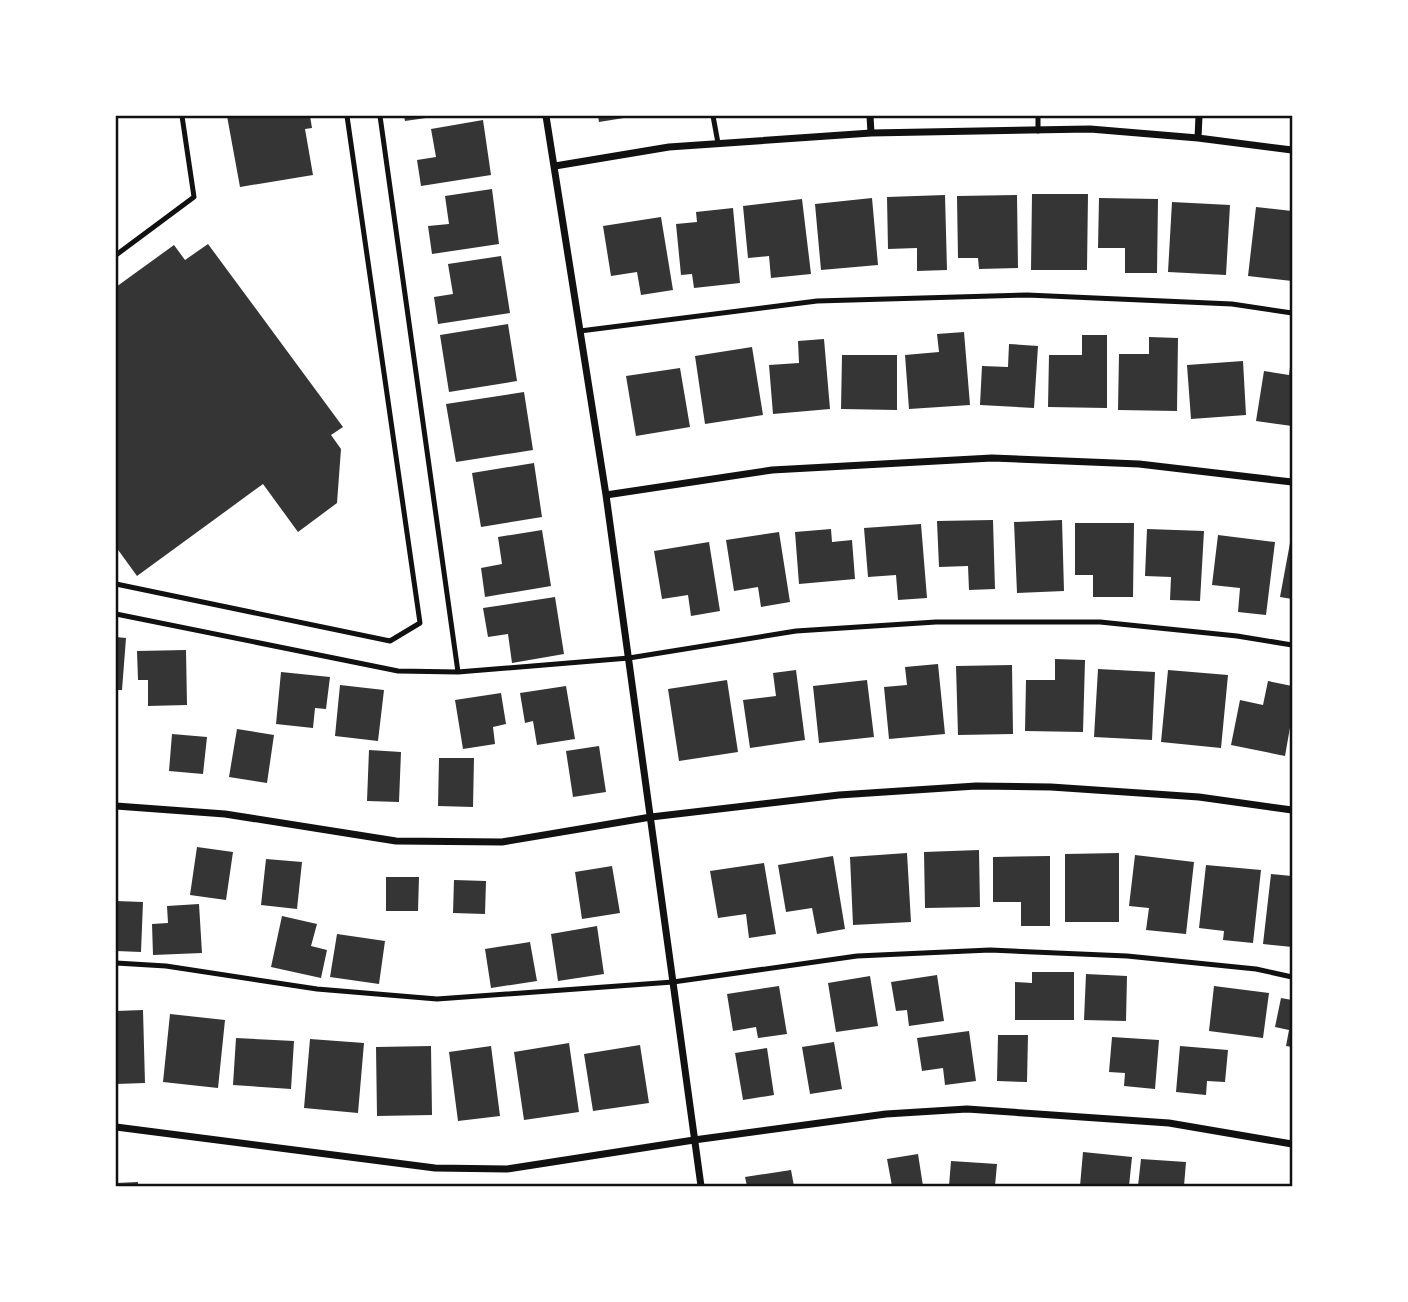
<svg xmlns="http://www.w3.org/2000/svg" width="1408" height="1302" font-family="'DejaVu Sans',sans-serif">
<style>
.building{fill:#353535}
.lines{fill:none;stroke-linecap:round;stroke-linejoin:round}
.service{stroke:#111;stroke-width:5}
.minor{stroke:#111;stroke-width:7}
.neatline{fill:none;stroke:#111;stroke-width:2.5}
</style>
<rect width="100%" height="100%" fill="#fff"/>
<!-- building -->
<path class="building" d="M227,116h83l2,12 -7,1 8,46 -73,12z
M404,116h28l1,1 -28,4z
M598,116h32v1l-31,5z
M483,120l8,55 -70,11 -4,-26 19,-3 -5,-28z
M492,189l7,55 -67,10 -4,-28 21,-2 -4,-28z
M1032,194h56l-1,76h-56z
M945,195l2,75 -30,1v-23l-29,1 -1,-52z
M1017,195l1,73 -39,1 -1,-11h-20l-1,-62z
M872,198l6,67 -57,5 -6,-66z
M1099,198l59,1 -1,74h-32v-25h-27z
M802,199l9,75 -40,4 -2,-22 -21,2 -5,-52z
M1172,202l58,3 -4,70 -58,-3z
M1256,207l36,4v70l-44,-5z
M733,208l7,75 -46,5 -2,-14 -11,1 -5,-51 21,-2 -1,-10z
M661,217l12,73 -32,5 -4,-23 -26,4 -8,-50z
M208,244l135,183 -12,8 10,14 -4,54 -39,29 -35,-48 -126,92 -21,-29v-260l58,-42 11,15z
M501,256l9,57 -72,11 -4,-27 19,-3 -5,-30z
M508,324l9,57 -68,11 -9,-57z
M964,332l6,73 -61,4 -4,-54 34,-3 -2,-18z
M1082,335h25v73l-59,-1 1,-52h33z
M1149,337l29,1 -1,73 -59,-1 1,-56h30z
M824,339l6,70 -57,5 -4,-49 30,-2 -1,-22z
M1009,344l29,2 -4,62 -54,-3 2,-39 26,1z
M752,347l11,68 -58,9 -10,-68z
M842,355h55v55l-56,-1z
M1291,359l1,67 -36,-5 8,-50 25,4z
M1243,361l3,54 -55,4 -4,-54z
M680,368l10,59 -54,9 -10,-60z
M524,392l9,58 -77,12 -10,-58z
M534,463l8,54 -61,10 -9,-54z
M993,520l2,69 -26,1 -1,-24 -29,1 -2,-46z
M1062,520l2,71 -47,2 -3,-71z
M1075,523h59l-1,74h-40v-22h-18z
M921,524l6,74 -29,2 -2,-25 -28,2 -4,-49z
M831,529l1,13 20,-2 3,39 -56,5 -4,-52z
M1147,529l57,2 -4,70 -30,-1 1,-23 -26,-1z
M542,530l9,56 -66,11 -4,-29 21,-4 -4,-27z
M779,532l11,70 -29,5 -3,-20 -24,4 -8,-51z
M1218,535l57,7 -9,73 -28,-3 2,-24 -28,-3z
M709,542l11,69 -29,5 -3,-21 -26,4 -8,-48z
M1290,543l2,1v55l-12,-2z
M555,597l9,57 -52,9 -4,-29 -20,3 -5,-29z
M116,637l10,1 -4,52h-6z
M186,650l1,55 -39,1v-26h-10l-1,-29z
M1055,659l30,1 -2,72 -58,-1 1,-51h29z
M938,664l7,70 -56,5 -5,-52 23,-2 -2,-18z
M1012,665l1,69 -55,1 -2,-69z
M1098,669l57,3 -3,68 -58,-3z
M796,670l9,70 -55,8 -7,-48 33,-4 -3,-23z
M1168,670l60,5 -7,73 -60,-6z
M281,672l49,5 -4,32 -11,-1 -2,20 -37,-4z
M727,680l11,72 -59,9 -11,-72z
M867,680l7,57 -55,6 -6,-57z
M1268,681l24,5v30l-7,40 -54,-11 9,-45 23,5z
M340,685l44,5 -6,51 -43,-5z
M566,686l9,53 -38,6 -4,-24 -8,2 -5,-30z
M501,693l5,31 -13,3 2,17 -32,5 -8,-49z
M237,729l37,6 -7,48 -38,-6z
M172,734l35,3 -4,37 -34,-3z
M599,746l7,46 -33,5 -7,-46z
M369,750l32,2 -2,50 -32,-1z
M439,758h35l-1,49 -35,-1z
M197,847l36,5 -7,48 -36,-5z
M979,850l1,57 -55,1 -1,-56z
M907,853l4,69 -58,3 -3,-68z
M1119,853v69h-54v-68z
M1135,855l59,7 -8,72 -40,-4 3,-22 -20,-2z
M833,856l12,73 -28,5 -5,-26 -26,4 -8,-47z
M1050,856v70h-29v-24h-28v-45z
M266,859l36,3 -5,47 -36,-4z
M764,863l12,71 -27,4 -3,-24 -28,4 -8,-47z
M1206,865l55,5 -8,73 -30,-3 1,-9 -25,-3z
M612,866l8,47 -38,6 -7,-47z
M1271,874l21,2v71l-29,-3z
M386,877h33l-1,34h-32z
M454,880l32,1 -1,33 -32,-1z
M116,901l27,1 -2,50 -25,-1z
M199,904l3,49 -49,2 -1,-31 16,-1 -1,-17z
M282,916l35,8 -6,22 16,4 -6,28 -50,-11z
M597,926l7,48 -46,7 -7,-47z
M337,934l48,7 -6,43 -49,-7z
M530,942l7,39 -46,7 -6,-39z
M1032,972h42v48h-59v-38l17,1z
M1086,974l41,2 -1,45 -42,-1z
M937,975l7,46 -35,5 -2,-16 -11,1 -5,-29z
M870,976l8,50 -42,6 -8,-49z
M779,986l8,48 -29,4 -2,-11 -23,4 -6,-37z
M1214,986l55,7 -6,45 -54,-7z
M1281,998l11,2v47l-6,-1 3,-16 -14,-3z
M143,1010l2,73 -29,1v-73z
M170,1014l55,6 -7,68 -55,-6z
M969,1031l7,50 -31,4 -2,-17 -21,3 -5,-33z
M998,1035h30l-1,47 -30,-1z
M1112,1037l47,3 -4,49 -31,-3 1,-13 -16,-1z
M236,1038l58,3 -3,48 -58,-4z
M310,1039l54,4 -6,70 -54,-5z
M834,1042l8,47 -32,5 -8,-47z
M569,1043l10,69 -55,8 -10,-68z
M640,1045l9,58 -56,8 -9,-57z
M431,1046l1,69 -55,1 -1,-69z
M491,1046l9,70 -42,5 -9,-69z
M1180,1046l48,4 -3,32 -18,-1 -1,14 -30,-3z
M767,1048l7,47 -31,5 -8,-47z
M1083,1152l49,5 -3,29h-49z
M918,1154l5,32h-31l-5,-27z
M1141,1159l45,3 -2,24h-46z
M951,1161l46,3 -2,22h-46z
M791,1170l3,16h-47l-2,-9z
M138,1182v4h-22v-3z"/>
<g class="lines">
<!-- service -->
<path class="service" d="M380,116l78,556
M713,116l5,27
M1038,131v-15
M116,255l78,-58 -12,-81
M580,331l237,-30 210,-6 205,9 60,9
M116,584l274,57 30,-18 -73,-507
M116,614l282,57 60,1 171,-14 167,-27 140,-9h164l137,14 55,9
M116,963l50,3 151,23 120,10 236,-17 184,-26 133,-6 137,6 129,13 36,8"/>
<!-- minor -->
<path class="minor" d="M546,116l60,379 95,691
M870,116l1,17
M1198,138l1,-22
M555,166l114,-19 202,-14 219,-4 108,9 94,12
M606,495l166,-25 220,-12 147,6 153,18
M116,806l109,8 171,27 106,1 149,-25 188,-22 137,-9 75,1 148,10 93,13
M116,1127l319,41 72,1 187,-29 192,-26 81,-5 202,14 123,21"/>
</g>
<!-- border -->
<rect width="1408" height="1302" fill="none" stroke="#ffffff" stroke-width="234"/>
<rect x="117" y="117" width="1174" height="1068" class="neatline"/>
</svg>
